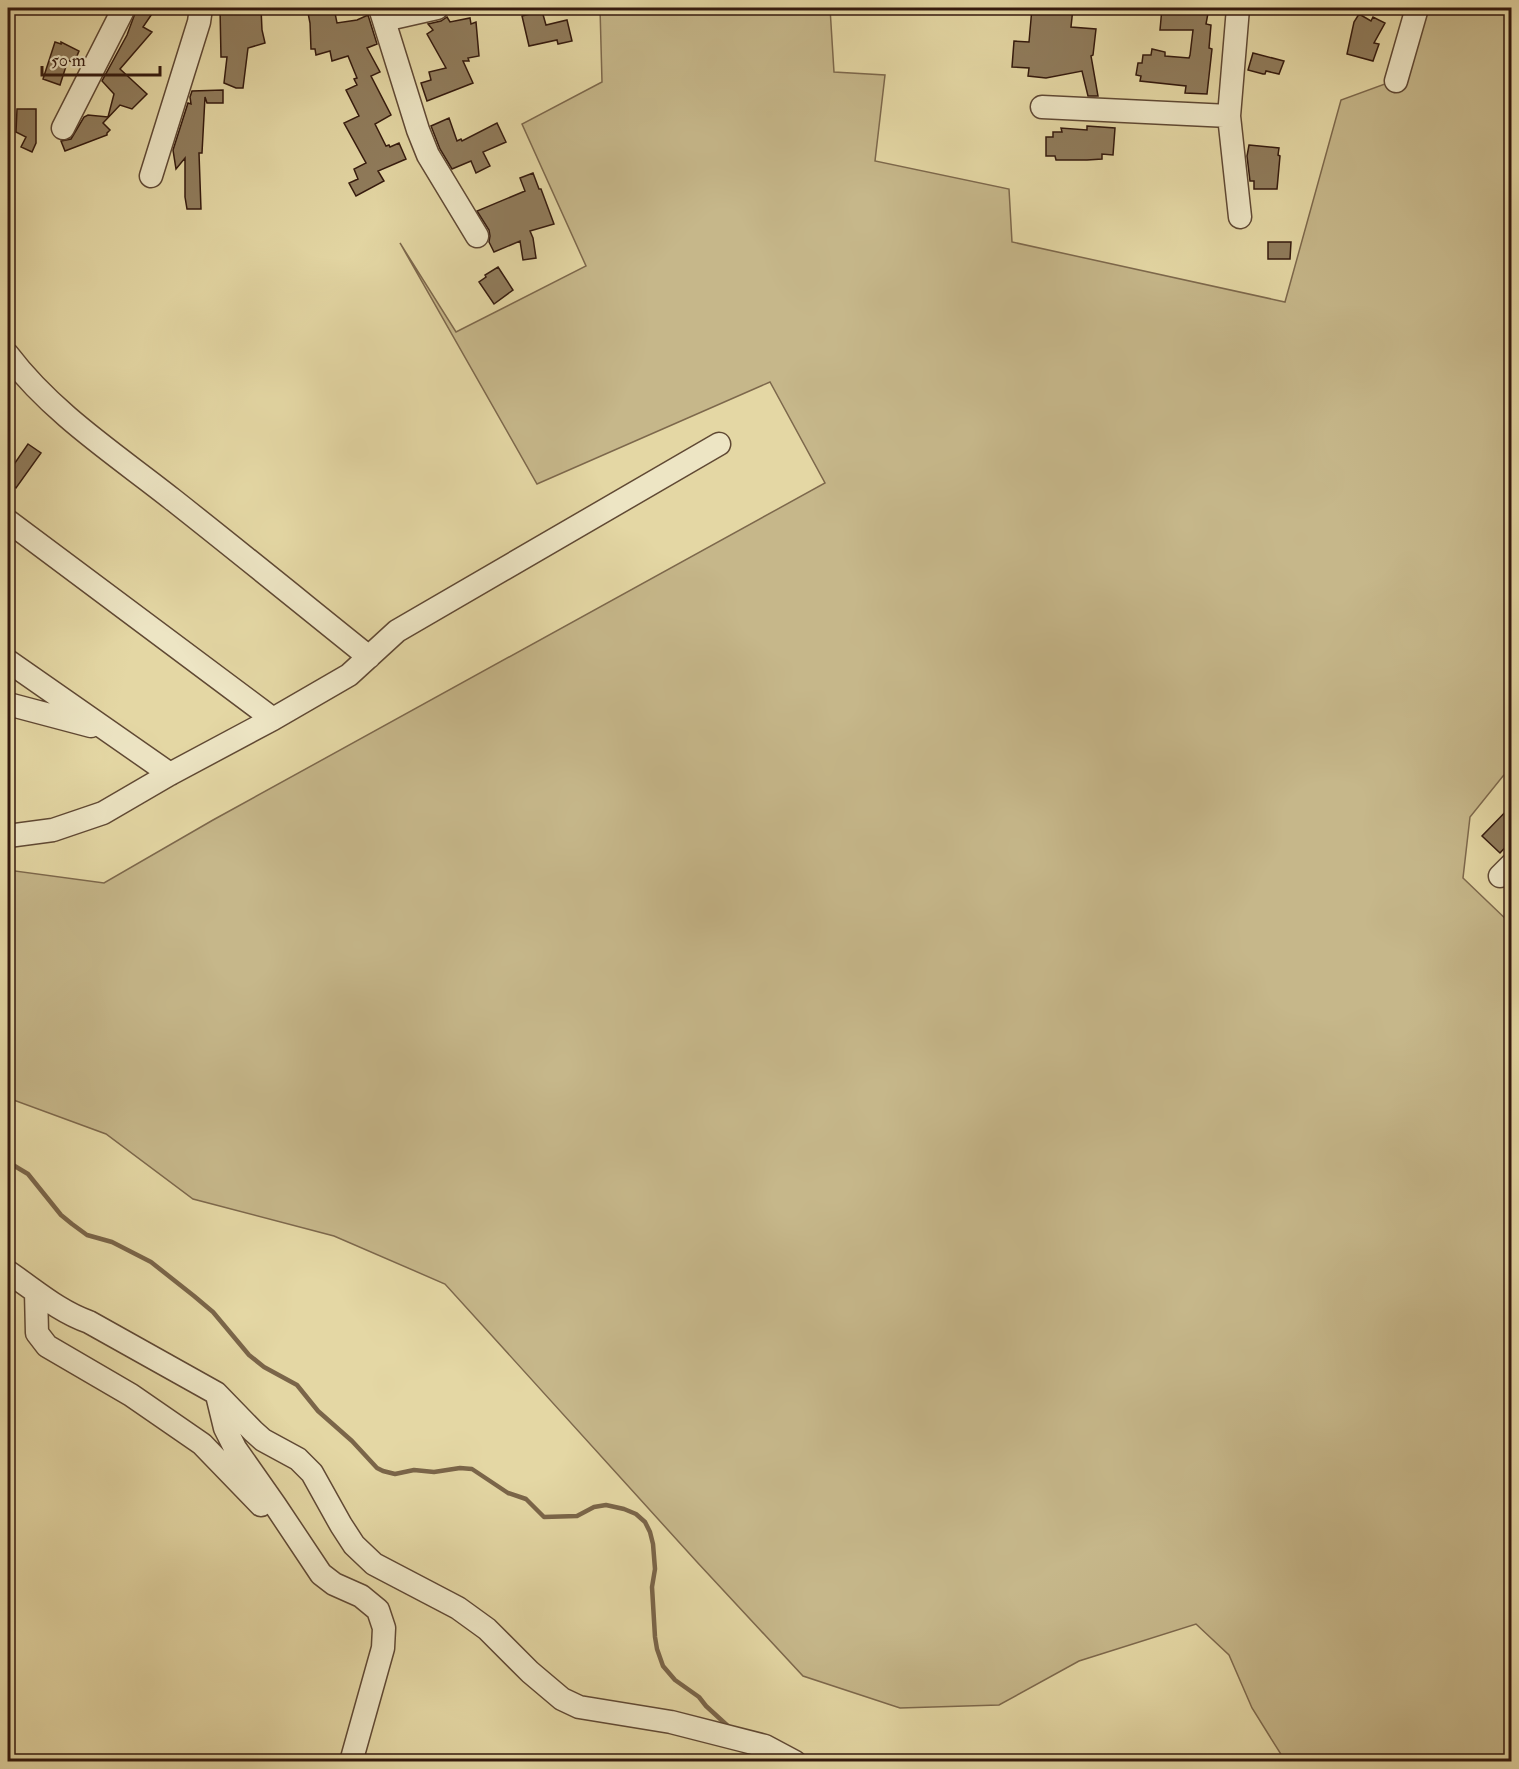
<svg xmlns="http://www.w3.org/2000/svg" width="1519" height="1769" font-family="'IM FELL Double Pica',serif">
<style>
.green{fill:#c6b78a;stroke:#7d684c;stroke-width:1.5}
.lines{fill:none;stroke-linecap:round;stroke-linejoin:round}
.stream{stroke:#7a6549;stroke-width:4.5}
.building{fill:#907c5c;stroke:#341a0e;stroke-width:1.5}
.minor-casing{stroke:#604934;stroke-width:25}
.minor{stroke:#ede5c4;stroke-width:22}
</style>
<rect width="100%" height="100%" fill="#e4d7a4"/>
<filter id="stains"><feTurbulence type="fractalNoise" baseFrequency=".00333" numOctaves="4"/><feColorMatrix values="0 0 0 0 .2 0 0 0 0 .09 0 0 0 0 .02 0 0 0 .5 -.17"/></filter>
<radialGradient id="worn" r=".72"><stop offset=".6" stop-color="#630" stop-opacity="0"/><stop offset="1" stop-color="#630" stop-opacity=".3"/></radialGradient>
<!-- green -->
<path class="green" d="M600,8h230l4,64 51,3 -10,86 134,28 3,53 273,60 56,-202 55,-20 21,-72h94v761l-8,7 -33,41 -7,61 48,46v837h-217l-12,-5 -30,-48 -23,-53 -33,-31 -117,37 -80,44 -99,3 -97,-32 -106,-114 -252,-278 -111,-48 -141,-37 -87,-65 -98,-36v-228l96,13 109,-63 612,-337 -55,-101 -233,102 -137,-241 56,89 130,-66 -64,-142 80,-42z"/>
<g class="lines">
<!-- stream -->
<path class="stream" d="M8,1162l20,12 33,41 11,9 15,11 25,7 39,20 43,34 19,16 36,43 15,12 33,18 21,26 34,30 25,27 6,3 12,3 19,-4 20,2 26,-4 12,1 36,24 18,6 18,18 33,-1 17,-9 12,-2 18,4 12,5 9,8 5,10 3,12 2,25 -3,18 3,50 2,12 6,17 12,14 24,17 7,9 23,21
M757,1753l10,9"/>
</g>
<!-- building -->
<path class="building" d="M137,8h19l-13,19 9,5 -32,37 27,25 -15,15 -12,-4 -17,18 7,7 -3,3v2l-42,16 -4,-10 10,-2 13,-22 4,-2 20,2 6,-23 -12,-13 25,-46z
M220,8h41l1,22 3,13 -17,5 -5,40h-7l-12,-5 3,-26h-6z
M307,8h27l3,15 20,-3 11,-5 9,29 -10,4 13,24 -9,4 20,39 -16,9 11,22 3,-1 1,2 9,-4 7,16 -28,12 6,10 -28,15 -7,-13 9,-4 -4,-10 12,-6 -22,-40 15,-7 -13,-26 11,-5 -3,-6 3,-1 -9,-22 -16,5 -2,-10 -14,4 -1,-6h-4l-1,-26z
M1032,8h41l-2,19 25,2 -3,26 -2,1 7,40h-10l-6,-25 -36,7 -18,-2 1,-8 -17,-1 2,-26 15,1z
M1162,8h47l-3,16 5,1 -2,23 3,1 -5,45 -22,-1 1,-7 -46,-5 1,-5 -5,-1 2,-12h4l1,-8h8l1,-6 13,3v4l24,2 1,-3 3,-25h-33z
M542,11l4,14 21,-5 5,21 -14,3 -1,-4 -28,6 -7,-30z
M1359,14l12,7 2,-4 12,6 -11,20 5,1 -6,17 -26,-7 7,-32z
M447,17l3,5 20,-4 1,6 5,-2 3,34 -11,2 1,3h-6l10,22 -46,18 -6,-18 10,-3 -2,-8 17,-4 -19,-34 6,-4 -5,-6 13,-3z
M55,42l6,2v-2l18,9 -5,12 -6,-3 -8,25 -17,-6z
M1253,53l31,8 -5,13 -13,-3 -1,3h-2l-15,-4z
M223,90v13h-16l-2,-6 -3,56h-3l2,56h-14l-2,-12v-39l-9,11 -3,-19 15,-47 3,1 -1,-7 2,-6z
M17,109h19v34l-4,9 -11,-5 5,-10 -10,-5z
M449,118l8,23 4,-2 1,2 35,-18 9,19 -23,10 7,14 -14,7 -5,-12 -19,8 -12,-20 -9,-23z
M1087,126l28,2 -2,27 -11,-1v5l-15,1h-31l-1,-4h-9v-19h7v-5h9l-1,-4 26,2z
M1249,145l30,3 -1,7 2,1 -3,33h-23v-8h-4l-3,-25z
M533,173l6,16h2l13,35 -24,7 3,7 3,20 -13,2 -3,-19 -26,11 -5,-10 1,-6 -1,-6 -12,-19 48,-20 -5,-13z
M1268,242h23l-1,17h-22z
M498,267l15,23 -19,14 -15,-22 7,-5 -1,-2z
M28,444l13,9 -25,35 -8,-7v-8z
M1512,805v35l-12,13 -18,-17z"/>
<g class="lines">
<defs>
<path id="minor" d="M380,8l38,122 10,25 49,81
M1238,8l-9,108 11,101
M384,20l53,-12
M1396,81l21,-73
M1042,107l187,9
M63,128l61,-120
M151,176l48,-154 2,-14
M8,355c44,58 107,99 164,144 66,52 131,105 197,158
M8,521l265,198
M8,661l162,113
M8,704l83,22
M8,836l45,-6 50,-17 67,-39 103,-55 76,-44 48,-44 322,-187
M1500,876l12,-12
M8,1272c27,18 50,39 81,50l127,71 37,38 10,9 35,19 14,14 29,52 13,20 20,19 84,44 29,21 43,43 32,27 17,8 92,15 94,24 30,16
M36,1292l1,41 10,13 84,49 71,49 59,61
M217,1395l8,33 10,20 40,57 46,69 13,10 27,12 17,14 6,18 -1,20 -32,114"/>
</defs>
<!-- minor casing -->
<use href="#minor" class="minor-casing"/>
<!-- minor -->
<use href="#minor" class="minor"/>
</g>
<!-- margin -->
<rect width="1519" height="1769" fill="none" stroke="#e4d7a4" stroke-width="30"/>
<rect x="9" y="9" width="1501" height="1751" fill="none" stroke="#341a0e" stroke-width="3"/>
<rect x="15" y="15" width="1489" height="1739" fill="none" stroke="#341a0e" stroke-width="1.5"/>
<!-- scale -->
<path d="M42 66v9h118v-9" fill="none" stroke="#341a0e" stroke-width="3"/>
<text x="51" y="66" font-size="18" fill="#341a0e" stroke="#ede5c4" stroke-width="4.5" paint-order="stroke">50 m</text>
<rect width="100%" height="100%" filter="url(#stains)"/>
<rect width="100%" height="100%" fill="url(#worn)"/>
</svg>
